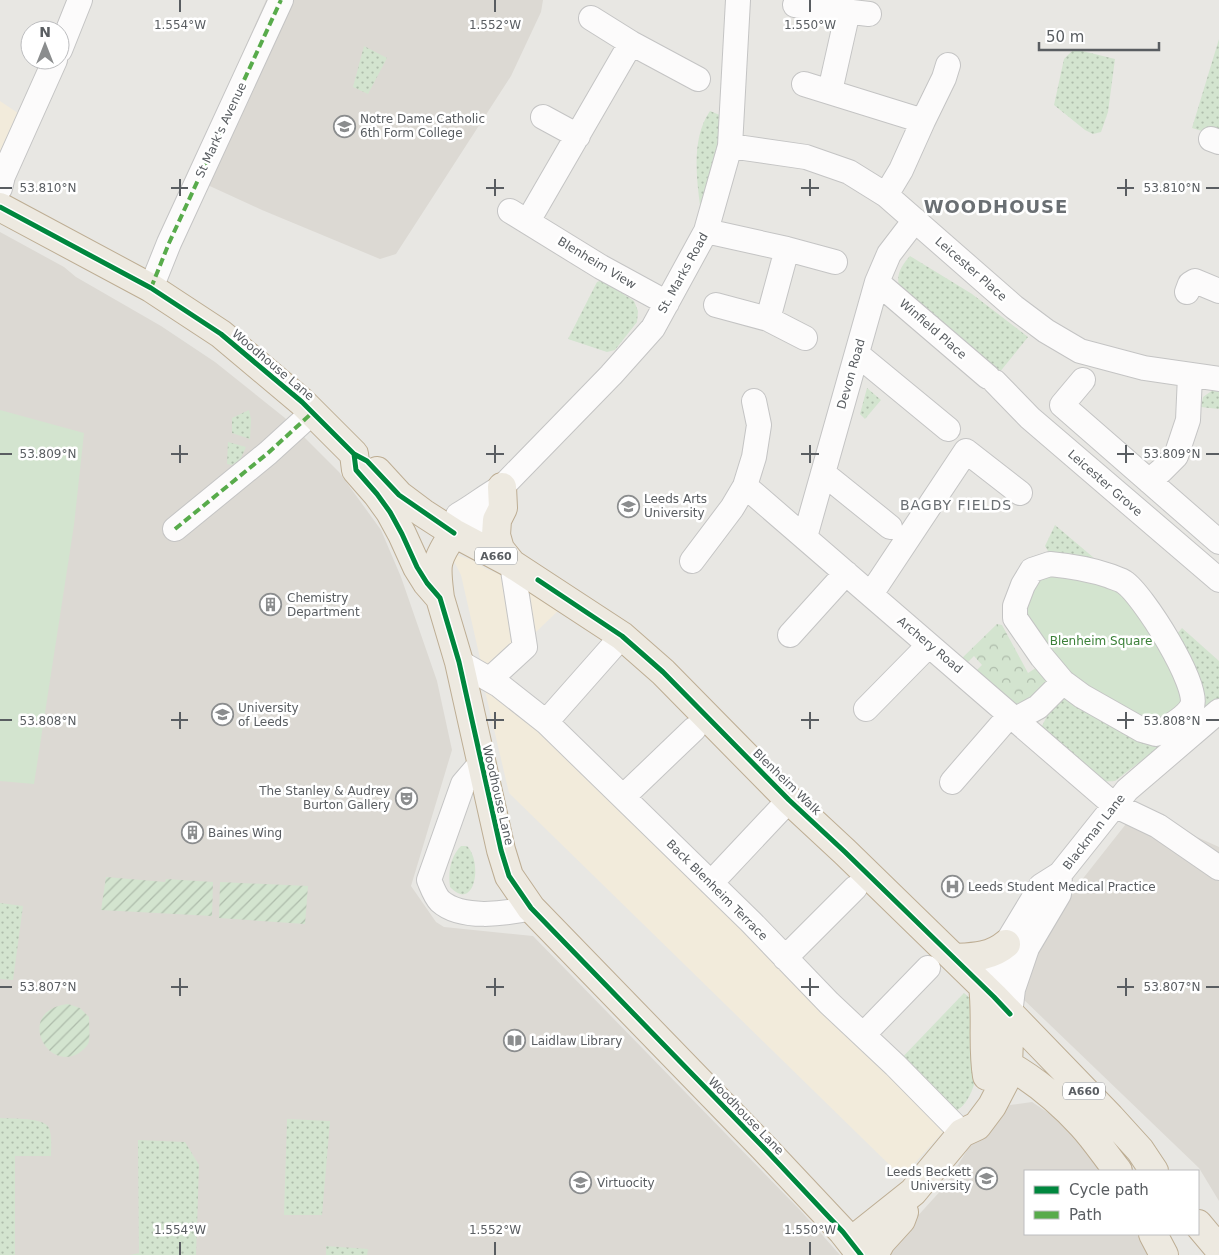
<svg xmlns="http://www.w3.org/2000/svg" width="1219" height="1255" font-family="'DejaVu Sans',sans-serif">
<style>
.commercial{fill:#f2ebdb}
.education{fill:#dcd9d3}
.grass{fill:url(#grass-dots)}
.forest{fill:url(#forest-crowns)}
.park{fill:#d3e4cf}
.garden{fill:url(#garden-furrows)}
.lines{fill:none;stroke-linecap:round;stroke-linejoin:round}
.minor-casing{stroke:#c4c4c4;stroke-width:26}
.highway-casing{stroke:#bdad93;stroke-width:30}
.minor{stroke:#fcfbfb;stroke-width:24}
.highway{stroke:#ede9e0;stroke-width:28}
.quiet{stroke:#58ab4b;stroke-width:4;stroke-dasharray:8 4;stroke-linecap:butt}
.cycleway-casing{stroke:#fff;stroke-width:8}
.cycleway{stroke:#00873e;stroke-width:5}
.ticks{fill:none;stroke:#595d61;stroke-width:2}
.labels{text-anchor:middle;stroke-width:5;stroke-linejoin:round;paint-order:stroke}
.shield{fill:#fff;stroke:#8b8e90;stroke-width:1}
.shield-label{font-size:11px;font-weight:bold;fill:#595d61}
.poi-label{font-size:12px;fill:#595d61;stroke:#fff;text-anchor:start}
.street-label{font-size:12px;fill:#595d61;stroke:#fff}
.park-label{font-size:12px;fill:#3b8038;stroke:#fff}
.neighbourhood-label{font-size:14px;letter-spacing:1px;fill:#6a6f73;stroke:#fff}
.district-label{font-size:18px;font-weight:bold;letter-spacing:1px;fill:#6a6f73;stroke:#fff}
.ticks-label{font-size:12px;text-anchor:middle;fill:#595d61;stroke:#fff;stroke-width:5;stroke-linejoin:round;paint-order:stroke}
</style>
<defs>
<pattern id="grass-dots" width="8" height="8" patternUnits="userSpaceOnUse" patternTransform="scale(1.25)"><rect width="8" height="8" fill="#d3e4cf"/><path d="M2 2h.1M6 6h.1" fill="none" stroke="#aebcab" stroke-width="1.8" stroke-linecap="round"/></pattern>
<pattern id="forest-crowns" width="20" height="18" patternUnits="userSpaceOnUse" patternTransform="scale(1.25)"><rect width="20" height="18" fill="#d3e4cf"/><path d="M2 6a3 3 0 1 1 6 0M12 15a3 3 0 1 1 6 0" fill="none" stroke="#aebcab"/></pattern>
<pattern id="garden-furrows" width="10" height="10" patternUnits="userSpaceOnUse" patternTransform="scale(1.25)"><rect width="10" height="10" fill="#d3e4cf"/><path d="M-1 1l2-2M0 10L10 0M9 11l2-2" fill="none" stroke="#aebcab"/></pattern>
</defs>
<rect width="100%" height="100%" fill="#e8e7e3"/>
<!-- commercial -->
<path class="commercial" d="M0,101l21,14 -21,49z
M450,553l22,7 14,9 18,7 57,32 -67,64 457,451 -49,54 -393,-384 -24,-102 -3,-24 -21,-92z"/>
<!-- education -->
<path class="education" d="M266,0h277l-2,12 -30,64 -115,178 -16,5 -118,-49 -74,-34z
M0,232l64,35 12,10 85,49 54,36 70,56 54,54 42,58 20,47 36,104 15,69 -41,136 25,36 8,5 89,9 267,274 40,45h-840z
M1137,810l82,37v354l-20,-33 -178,-171 30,-78z
M1032,1102l33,22 41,47h-81v63h120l12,21h-275l63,-69 32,-52 33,-29z"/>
<!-- grass -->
<path class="grass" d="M1219,39v97l-27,-8z
M364,46l23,12 -19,36 -15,-7z
M1074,49l41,10 -7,53 -7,20 -8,2 -8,-4 -31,-25 10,-46z
M710,111l12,5 -3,28 -16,62 -3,-1c-4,-30 -8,-68 10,-94z
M910,256l62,38 56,43 -29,36 -100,-87c-3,-12 3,-21 11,-30z
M602,280l32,21 4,10 -1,11 -22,28 -8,2 -39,-13 29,-57z
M867,388l14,12 -16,19 -5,-5z
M1219,389v20l-18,-2 2,-10 10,-7z
M249,410l2,9 -1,20 -18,-6v-15z
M228,442l18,5 -6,13 -8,5 -5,-1z
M1055,525l39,33 -46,-7 -3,-5z
M1182,628l37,33v38l-18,16 -86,66 -19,1 -55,-54 5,-10 18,-24 107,-53z
M461,846h6c16,16 8,67 -17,41 -2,-14 0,-30 11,-41z
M0,903l23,3 -10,74 -13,-1z
M964,993l20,17c-2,24 -3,73 -19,93 -2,3 -6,6 -9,8l-61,-46z
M0,1118c12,1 44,-1 49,10 3,8 2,19 2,28h-36v99h-15z
M287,1119l43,2 -8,94h-38z
M138,1140l47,2 14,23 -3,90h-66l9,-2z
M326,1246l42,3 -1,6h-41z"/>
<!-- forest -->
<path class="forest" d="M997,624l5,1 26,48 11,-7 16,12 -30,34 -51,-39 8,-8 -8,-9 -9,9 -5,-5z"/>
<!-- park -->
<path class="park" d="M0,410l84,23 -10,92 -40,259 -34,-3z
M1032,571l92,13 68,115 -36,33 -74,-39 -58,-62v-45z"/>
<!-- garden -->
<path class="garden" d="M106,877l59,5 1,-3 47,3 -1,34 -111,-6z
M220,882l88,4 -3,38 -86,-6z
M68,1004l12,4 9,9c0,7 1,17 0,24 -1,5 -6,9 -10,12 -33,20 -64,-43 -11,-49z"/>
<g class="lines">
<defs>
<path id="minor" d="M795,5l74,9
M591,18l40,25 67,36
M60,50l20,-50
M804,84l119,37
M830,91l18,-80
M543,117l35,19
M1211,139l8,3
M730,146l76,11 43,15 37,23 128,112 32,24 34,20 64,17 75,11
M0,188l3,-12 52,-116
M886,195l15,-25 22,-49 21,-43 4,-13
M510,211l91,56 66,36
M528,221l103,-178
M706,231l81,18 48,13
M877,282l111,95
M151,288l18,-45 112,-243
M1187,292l3,-8 5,-3 24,10
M716,305l52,14 37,19
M768,319l19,-70
M857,354l91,75
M1083,380l-21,25 157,137
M995,382l35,36 189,162
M823,473l67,54
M1149,481l13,-11 14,-14 12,-36 2,-44
M745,486l369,319 44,21 61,42
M501,492l-4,9 -23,29 -20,3 4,-18c16,-9 29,-20 44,-28l109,-112 42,-47 53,-97 24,-85 8,-146
M175,529l93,-76 45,-41
M805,537l72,-255 12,-28 26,-34
M692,561l40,-53 13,-22 9,-29 5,-32 -5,-24
M1050,564c21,2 40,5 60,12 4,2 10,3 14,6 18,11 77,105 68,124 -6,12 -25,22 -36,28l-14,-4 -60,-34 -19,-14 -21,-25 -27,-39v-12l8,-21 9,-15z
M871,594l95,-143 54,42
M790,635l56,-62
M459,662l40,23 47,37 205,200 78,81 66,62 67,68
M490,679l35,-32 -13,-83
M866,709l63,-64
M1016,719l22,-12 25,-25
M546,722l76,-86
M481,763l-18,21 -34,96c3,7 6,16 11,21 21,19 65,13 91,7
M952,782l58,-67
M623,797l71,-68
M711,883l78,-83
M785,958l70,-70
M994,997l2,-24 10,-29 35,-58 19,-12 67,-84 92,-79
M1010,1014l3,-25 14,-41 32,-54 1,-20
M863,1035l65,-67"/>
<path id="highway" d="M0,207l151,81 70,46 81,68 52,52 2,16 21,24 13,18 12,22 15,33 10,16 13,15 19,64 42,188 8,26 22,32 232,239 80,85 18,23
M377,471l22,24 24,18 31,20 58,31 110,72 41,36 126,128 56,52 149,145 116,120 30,33 14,21
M502,487l1,21 -6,12 -1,15 4,14 12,15
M440,598c-4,-33 -6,-36 14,-65
M954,958c18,-1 37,-1 52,-14
M983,986c4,30 -1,60 4,90
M993,1057c33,16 64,41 89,68 13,14 24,31 36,46
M1198,1224l21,25
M1153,1234l11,21
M859,1235l54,-43 49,-59 15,-7 15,-20 13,-25 3,-16 2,-51
M874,1255l7,-13 20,-22 3,-8"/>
</defs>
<!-- minor casing -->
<use href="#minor" class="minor-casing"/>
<!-- highway casing -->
<use href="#highway" class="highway-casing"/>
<!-- minor -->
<use href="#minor" class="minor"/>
<!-- highway -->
<use href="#highway" class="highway"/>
<!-- quiet -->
<path class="quiet" d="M151,288l18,-45 112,-243
M175,529l93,-76 45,-41"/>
<defs>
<path id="cycleway" d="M0,207l151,81 70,46 81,68 52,52 2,16 21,24 13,18 12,22 15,33 10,16 13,15 19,64 42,188 8,26 22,32 232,239 80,85 18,23
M354,454l13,7 32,34 55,38
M538,580l84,56 41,36 126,128 56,52 149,145 16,17"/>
</defs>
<!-- cycleway casing -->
<use href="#cycleway" class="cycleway-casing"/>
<!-- cycleway -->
<use href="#cycleway" class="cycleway"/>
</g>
<!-- ticks -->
<path class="ticks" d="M180,0v12M495,0v12M810,0v12M180,179v17M495,179v17M810,179v17M1126,179v17M0,188h12M171,188h17M486,188h18M801,188h18M1117,188h17M1206,188h13M180,445v18M495,445v18M810,445v18M1126,445v18M0,454h12M171,454h17M486,454h18M801,454h18M1117,454h17M1206,454h13M180,712v17M495,712v17M810,712v17M1126,712v17M0,720h12M171,720h17M486,720h18M801,720h18M1117,720h17M1206,720h13M180,978v18M495,978v18M810,978v18M1126,978v18M0,987h12M171,987h17M486,987h18M801,987h18M1117,987h17M1206,987h13M180,1242v13M495,1242v13M810,1242v13"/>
<!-- icons -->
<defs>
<symbol id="school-ring" viewBox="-11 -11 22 22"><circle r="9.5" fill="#fff" stroke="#8b8d8e" stroke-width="1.5"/><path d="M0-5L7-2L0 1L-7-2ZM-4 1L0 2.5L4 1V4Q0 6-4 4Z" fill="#8b8d8e"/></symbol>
<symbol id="university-ring" viewBox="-11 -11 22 22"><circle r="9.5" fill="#fff" stroke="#8b8d8e" stroke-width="1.5"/><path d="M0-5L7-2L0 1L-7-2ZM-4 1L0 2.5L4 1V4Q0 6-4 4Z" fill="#8b8d8e"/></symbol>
<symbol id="building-ring" viewBox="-11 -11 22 22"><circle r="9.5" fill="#fff" stroke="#8b8d8e" stroke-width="1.5"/><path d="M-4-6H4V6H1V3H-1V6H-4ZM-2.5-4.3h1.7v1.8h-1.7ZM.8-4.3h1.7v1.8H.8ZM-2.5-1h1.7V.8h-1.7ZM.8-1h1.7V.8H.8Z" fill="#8b8d8e"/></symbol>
<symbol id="theatre-ring" viewBox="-11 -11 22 22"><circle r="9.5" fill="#fff" stroke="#8b8d8e" stroke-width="1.5"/><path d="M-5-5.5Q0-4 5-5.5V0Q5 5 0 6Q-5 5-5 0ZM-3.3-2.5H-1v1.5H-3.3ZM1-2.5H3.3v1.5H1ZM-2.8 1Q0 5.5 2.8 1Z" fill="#8b8d8e"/></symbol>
<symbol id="hospital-ring" viewBox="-11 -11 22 22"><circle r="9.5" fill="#fff" stroke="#8b8d8e" stroke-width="1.5"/><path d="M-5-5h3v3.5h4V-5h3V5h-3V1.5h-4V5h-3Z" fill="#8b8d8e"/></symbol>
<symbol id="library-ring" viewBox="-11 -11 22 22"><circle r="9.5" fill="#fff" stroke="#8b8d8e" stroke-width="1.5"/><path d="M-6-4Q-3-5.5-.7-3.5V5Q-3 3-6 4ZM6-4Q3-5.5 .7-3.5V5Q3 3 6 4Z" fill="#8b8d8e"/></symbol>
</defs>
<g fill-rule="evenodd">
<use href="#school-ring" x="332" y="114" width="25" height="25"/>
<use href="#university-ring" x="616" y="494" width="25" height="25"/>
<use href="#building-ring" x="258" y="592" width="25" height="25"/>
<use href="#university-ring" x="210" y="702" width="25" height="25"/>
<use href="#theatre-ring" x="394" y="786" width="25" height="25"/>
<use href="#building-ring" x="180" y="820" width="25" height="25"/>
<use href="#hospital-ring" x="940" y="874" width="25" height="25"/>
<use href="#library-ring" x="502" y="1028" width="25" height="25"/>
<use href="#university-ring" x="974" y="1166" width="25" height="25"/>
<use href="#university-ring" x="568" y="1170" width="25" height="25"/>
</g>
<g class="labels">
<!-- shield labels -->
<g class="shield">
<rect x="475" y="547.5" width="42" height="17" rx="4"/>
<rect x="1063" y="1082.5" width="42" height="17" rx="4"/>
</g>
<g class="shield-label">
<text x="496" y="560">A660</text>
<text x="1084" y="1095">A660</text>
</g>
<!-- poi labels -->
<g class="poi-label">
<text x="360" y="123">Notre Dame Catholic<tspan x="360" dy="14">6th Form College</tspan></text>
<text x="644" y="503">Leeds Arts<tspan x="644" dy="14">University</tspan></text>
<text x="287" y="602">Chemistry<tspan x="287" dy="14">Department</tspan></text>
<text x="238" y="712">University<tspan x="238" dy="14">of Leeds</tspan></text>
<text x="390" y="795" text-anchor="end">The Stanley &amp; Audrey<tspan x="390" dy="14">Burton Gallery</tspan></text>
<text x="208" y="837">Baines Wing</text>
<text x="968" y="891">Leeds Student Medical Practice</text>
<text x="531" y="1045">Laidlaw Library</text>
<text x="971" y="1176" text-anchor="end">Leeds Beckett<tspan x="971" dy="14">University</tspan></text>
<text x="597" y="1187">Virtuocity</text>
</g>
<!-- street labels -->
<g class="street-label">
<text transform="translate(221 130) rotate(-65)" y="4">St Mark's Avenue</text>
<text transform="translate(597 263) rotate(31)" y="4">Blenheim View</text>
<text transform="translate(971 269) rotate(41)" y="4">Leicester Place</text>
<text transform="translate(683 273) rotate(-61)" y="4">St. Marks Road</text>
<text transform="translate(933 329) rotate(41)" y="4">Winfield Place</text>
<text transform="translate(273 365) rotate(40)" y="4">Woodhouse Lane</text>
<text transform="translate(851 374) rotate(-74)" y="4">Devon Road</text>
<text transform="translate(1105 483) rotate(41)" y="4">Leicester Grove</text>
<text transform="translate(930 645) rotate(40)" y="4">Archery Road</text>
<text transform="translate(787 782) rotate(44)" y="4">Blenheim Walk</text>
<text transform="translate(498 795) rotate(77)" y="4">Woodhouse Lane</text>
<text transform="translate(1094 832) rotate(-52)" y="4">Blackman Lane</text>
<text transform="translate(717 890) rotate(45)" y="4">Back Blenheim Terrace</text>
<text transform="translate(746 1116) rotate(46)" y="4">Woodhouse Lane</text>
</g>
<!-- park labels -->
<g class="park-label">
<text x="1101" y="645">Blenheim Square</text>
</g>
<!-- neighbourhood labels -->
<g class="neighbourhood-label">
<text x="956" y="510">BAGBY FIELDS</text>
</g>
<!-- district labels -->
<g class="district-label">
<text x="996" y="213">WOODHOUSE</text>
</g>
</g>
<g class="ticks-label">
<text x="180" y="29">1.554°W</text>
<text x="495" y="29">1.552°W</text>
<text x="810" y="29">1.550°W</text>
<text x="48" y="192">53.810°N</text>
<text x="1172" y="192">53.810°N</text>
<text x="48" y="458">53.809°N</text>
<text x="1172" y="458">53.809°N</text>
<text x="48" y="725">53.808°N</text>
<text x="1172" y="725">53.808°N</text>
<text x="48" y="991">53.807°N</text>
<text x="1172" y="991">53.807°N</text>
<text x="180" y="1234">1.554°W</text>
<text x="495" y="1234">1.552°W</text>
<text x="810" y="1234">1.550°W</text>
</g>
<!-- legend -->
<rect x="1024" y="1170" width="175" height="65" fill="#ffffff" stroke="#bdbec0"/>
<rect x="1034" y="1186" width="25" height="8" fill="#00873e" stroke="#bdbec0"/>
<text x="1069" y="1195" font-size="15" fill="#595d61">Cycle path</text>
<rect x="1034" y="1211" width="25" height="8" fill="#58ab4b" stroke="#bdbec0"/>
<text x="1069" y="1220" font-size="15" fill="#595d61">Path</text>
<!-- north arrow -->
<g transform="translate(45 45)"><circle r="24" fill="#ffffff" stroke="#bdbec0"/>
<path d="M0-4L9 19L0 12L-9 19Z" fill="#8b8d8e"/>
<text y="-8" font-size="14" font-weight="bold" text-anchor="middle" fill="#595d61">N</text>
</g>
<!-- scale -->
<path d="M1039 42v8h120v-8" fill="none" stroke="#595d61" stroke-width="2.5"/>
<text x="1046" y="42" font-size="15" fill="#595d61" stroke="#ffffff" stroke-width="4" paint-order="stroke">50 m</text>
</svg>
